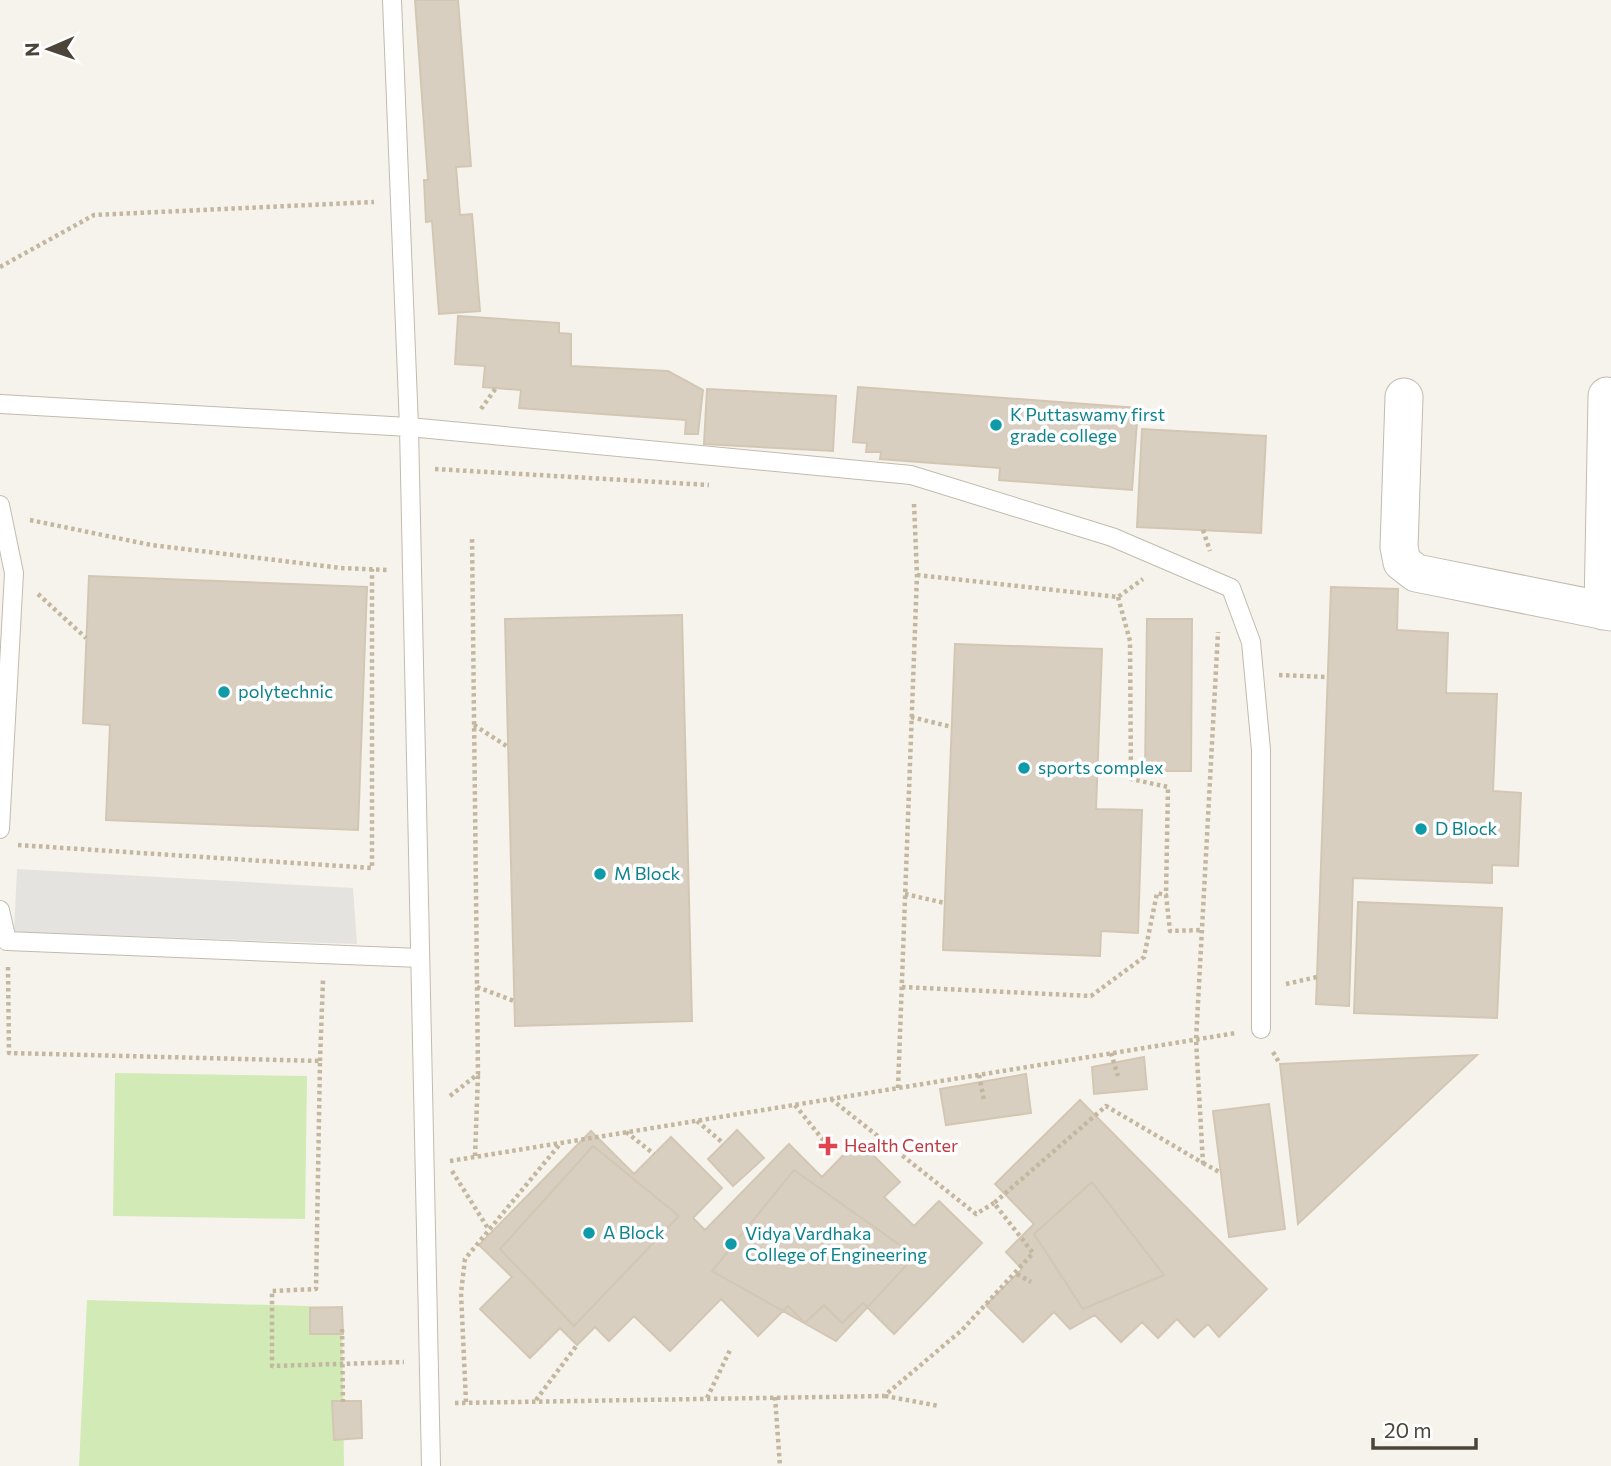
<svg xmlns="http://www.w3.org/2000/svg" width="1611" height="1466" font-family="Commissioner,sans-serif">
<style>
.green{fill:#d2eab5}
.parking{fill:#e5e3e0}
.building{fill:#d8cfc1;stroke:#d3c7b4;stroke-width:2}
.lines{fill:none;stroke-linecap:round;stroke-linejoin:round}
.lane-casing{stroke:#c2bbae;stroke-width:20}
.street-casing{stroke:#c2bbae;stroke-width:39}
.path{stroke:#c4b79f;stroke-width:4.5;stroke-dasharray:3.5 3.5;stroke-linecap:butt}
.lane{stroke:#fff;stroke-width:18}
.street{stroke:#fff;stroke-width:37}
.culture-dot{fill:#0f9aa8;stroke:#fff;stroke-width:2.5}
.health-dot{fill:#e0444e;stroke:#fff;stroke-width:2.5}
.labels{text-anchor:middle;stroke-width:7;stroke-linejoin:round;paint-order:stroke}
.culture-label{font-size:18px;fill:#0d838f;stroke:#fff;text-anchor:start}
.health-label{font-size:18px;fill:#be3a42;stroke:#fff;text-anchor:start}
</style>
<rect width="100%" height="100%" fill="#f6f3ec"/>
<!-- green -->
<path class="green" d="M115,1073l192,3 -2,143 -192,-3z
M87,1300l255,7 2,159h-265z"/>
<!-- parking -->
<path class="parking" d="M17,869l336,19 4,56 -343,-12z"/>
<!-- building -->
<path class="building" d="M415,0h43l13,166 -15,1 4,48 12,-1 8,97 -41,3 -7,-93 -6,1 -2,-42h4z
M458,316l101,7v10l12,1v32l97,5 35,19 -5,44h-13l1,-14 -167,-12 2,-18 -38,-3 2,-21 -30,-2z
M858,387l280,21 -6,82 -133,-10 1,-12 -120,-9 1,-7h-15l1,-9 -14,-1z
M707,389l129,7 -3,55 -129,-7z
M1142,429l124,7 -5,97 -124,-6z
M89,576l278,11 -9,243 -252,-10 4,-95 -27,-2z
M1331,587l67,2 -1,41 51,3 -2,60 51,1 -4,97 28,2 -3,73 -26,-1v18l-139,-5 -4,128 -33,-2z
M682,615l10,406 -177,5 -10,-407z
M1147,619h45l-1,152h-46z
M955,644l147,5 -6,160 46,1 -4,123 -37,-2 -1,25 -157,-6z
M1358,902l144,6 -5,110 -143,-5z
M1477,1055l-179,169 -18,-160z
M1144,1057l3,32 -53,5 -2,-27z
M1026,1074l5,39 -85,12 -6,-36z
M1080,1100l187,189 -48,48 -11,-13 -14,13 -17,-18 -19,19 -16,-16 -21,20 -26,-27 -25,14 -16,-17 -31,30 -37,-37 36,-36 -16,-17 28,-28 -39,-40z
M1269,1104l16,125 -56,8 -16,-126z
M737,1130l27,28 -31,28 -25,-27z
M591,1131l43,43 37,-37 51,51 -29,30 12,12 84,-86 33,33 36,-37 42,42 -16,15 30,29 25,-25 43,42 -88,91 -31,-31 -21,20 -18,-18 -19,18 -17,-17 -30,30 -37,-37 -51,52 -36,-35 -25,25 -14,-14 -18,18 -17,-17 -30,30 -50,-49 32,-32 -33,-32z
M593,1146l86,70 -105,110 -74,-77z
M794,1170l121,86 -79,85 -124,-70z
M1092,1182l72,93 -81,34 -49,-75z
M342,1307l1,27h-33v-26z
M332,1401h29l1,37 -28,2z"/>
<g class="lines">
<defs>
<path id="lane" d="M392,0l17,427 22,1039
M0,404l409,23 502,48 201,62 119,51 20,54 10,108v279
M0,505l14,68 -14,256
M0,910l7,31 413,17"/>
<path id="street" d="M1404,397l-5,150 3,15 14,11 195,39
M1603,611l4,-215"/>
</defs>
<!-- lane casing -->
<use href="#lane" class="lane-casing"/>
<!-- street casing -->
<use href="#street" class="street-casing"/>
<!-- path -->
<path class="path" d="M0,267l94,-52 280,-13
M481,409l15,-21
M435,469l274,16
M30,520l121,25 190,23 47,2
M1203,530l7,21
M917,575l201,22 25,-18
M38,594l48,44
M1118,597l12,44 1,138 37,8 -2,108
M1279,675l48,2
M911,717l41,10
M474,725l34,22
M18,845l354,23v-299
M905,894l40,9
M8,967l1,86 311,8 -4,228 -44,2v75l132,-4
M1286,984l31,-7
M477,987l37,14
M902,987l189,9 53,-39 13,-64 9,2 4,36 32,-1
M1273,1052l7,12
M1111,1053l7,23
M320,1061l3,-81
M979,1075l5,25
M898,1088l19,-513 -3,-71
M450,1096l28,-22 -6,-538
M831,1099l145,115 18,-11
M795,1105l33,41
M697,1121l26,22
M626,1132l28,22
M475,1156l3,-81
M450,1161l786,-128
M1203,1163l18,10
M452,1171l37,59
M1017,1274l14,8
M342,1329l1,73
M885,1396l54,10
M775,1397l5,69
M707,1398l24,-50
M536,1400l41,-55
M466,1402l-5,-109 4,-34 95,-115
M455,1403l429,-7 78,-66 71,-77 -39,-50 112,-97 97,57 -7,-123 22,-408"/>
<!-- lane -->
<use href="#lane" class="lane"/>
<!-- street -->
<use href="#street" class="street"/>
</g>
<!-- markers -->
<g class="culture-dot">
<circle cx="996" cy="425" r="7"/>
<circle cx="224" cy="692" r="7"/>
<circle cx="1024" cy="768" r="7"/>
<circle cx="1421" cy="829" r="7"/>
<circle cx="600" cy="874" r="7"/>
<circle cx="589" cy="1233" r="7"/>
<circle cx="731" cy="1244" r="7"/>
</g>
<path class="health-dot" d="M824.5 1135.5h7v7h7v7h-7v7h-7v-7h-7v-7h7z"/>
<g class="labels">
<!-- culture labels -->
<g class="culture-label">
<text x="1010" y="421">K Puttaswamy first<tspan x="1010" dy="21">grade college</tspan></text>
<text x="238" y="698">polytechnic</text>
<text x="1038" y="774">sports complex</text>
<text x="1435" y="835">D Block</text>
<text x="614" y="880">M Block</text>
<text x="603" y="1239">A Block</text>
<text x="745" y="1240">Vidya Vardhaka<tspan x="745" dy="21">College of Engineering</tspan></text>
</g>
<!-- health labels -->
<g class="health-label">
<text x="844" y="1152">Health Center</text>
</g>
</g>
<!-- north arrow -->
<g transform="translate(49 49) rotate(268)" stroke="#ffffff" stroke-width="5" paint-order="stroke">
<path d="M0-5L12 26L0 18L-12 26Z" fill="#4b4439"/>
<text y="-10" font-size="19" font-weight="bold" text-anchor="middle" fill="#4b4439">N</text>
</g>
<!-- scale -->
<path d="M1373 1438v10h103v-10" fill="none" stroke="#4b4439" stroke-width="3.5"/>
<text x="1384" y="1438" font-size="21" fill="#4b4439" stroke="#ffffff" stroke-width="5" paint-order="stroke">20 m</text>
</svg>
